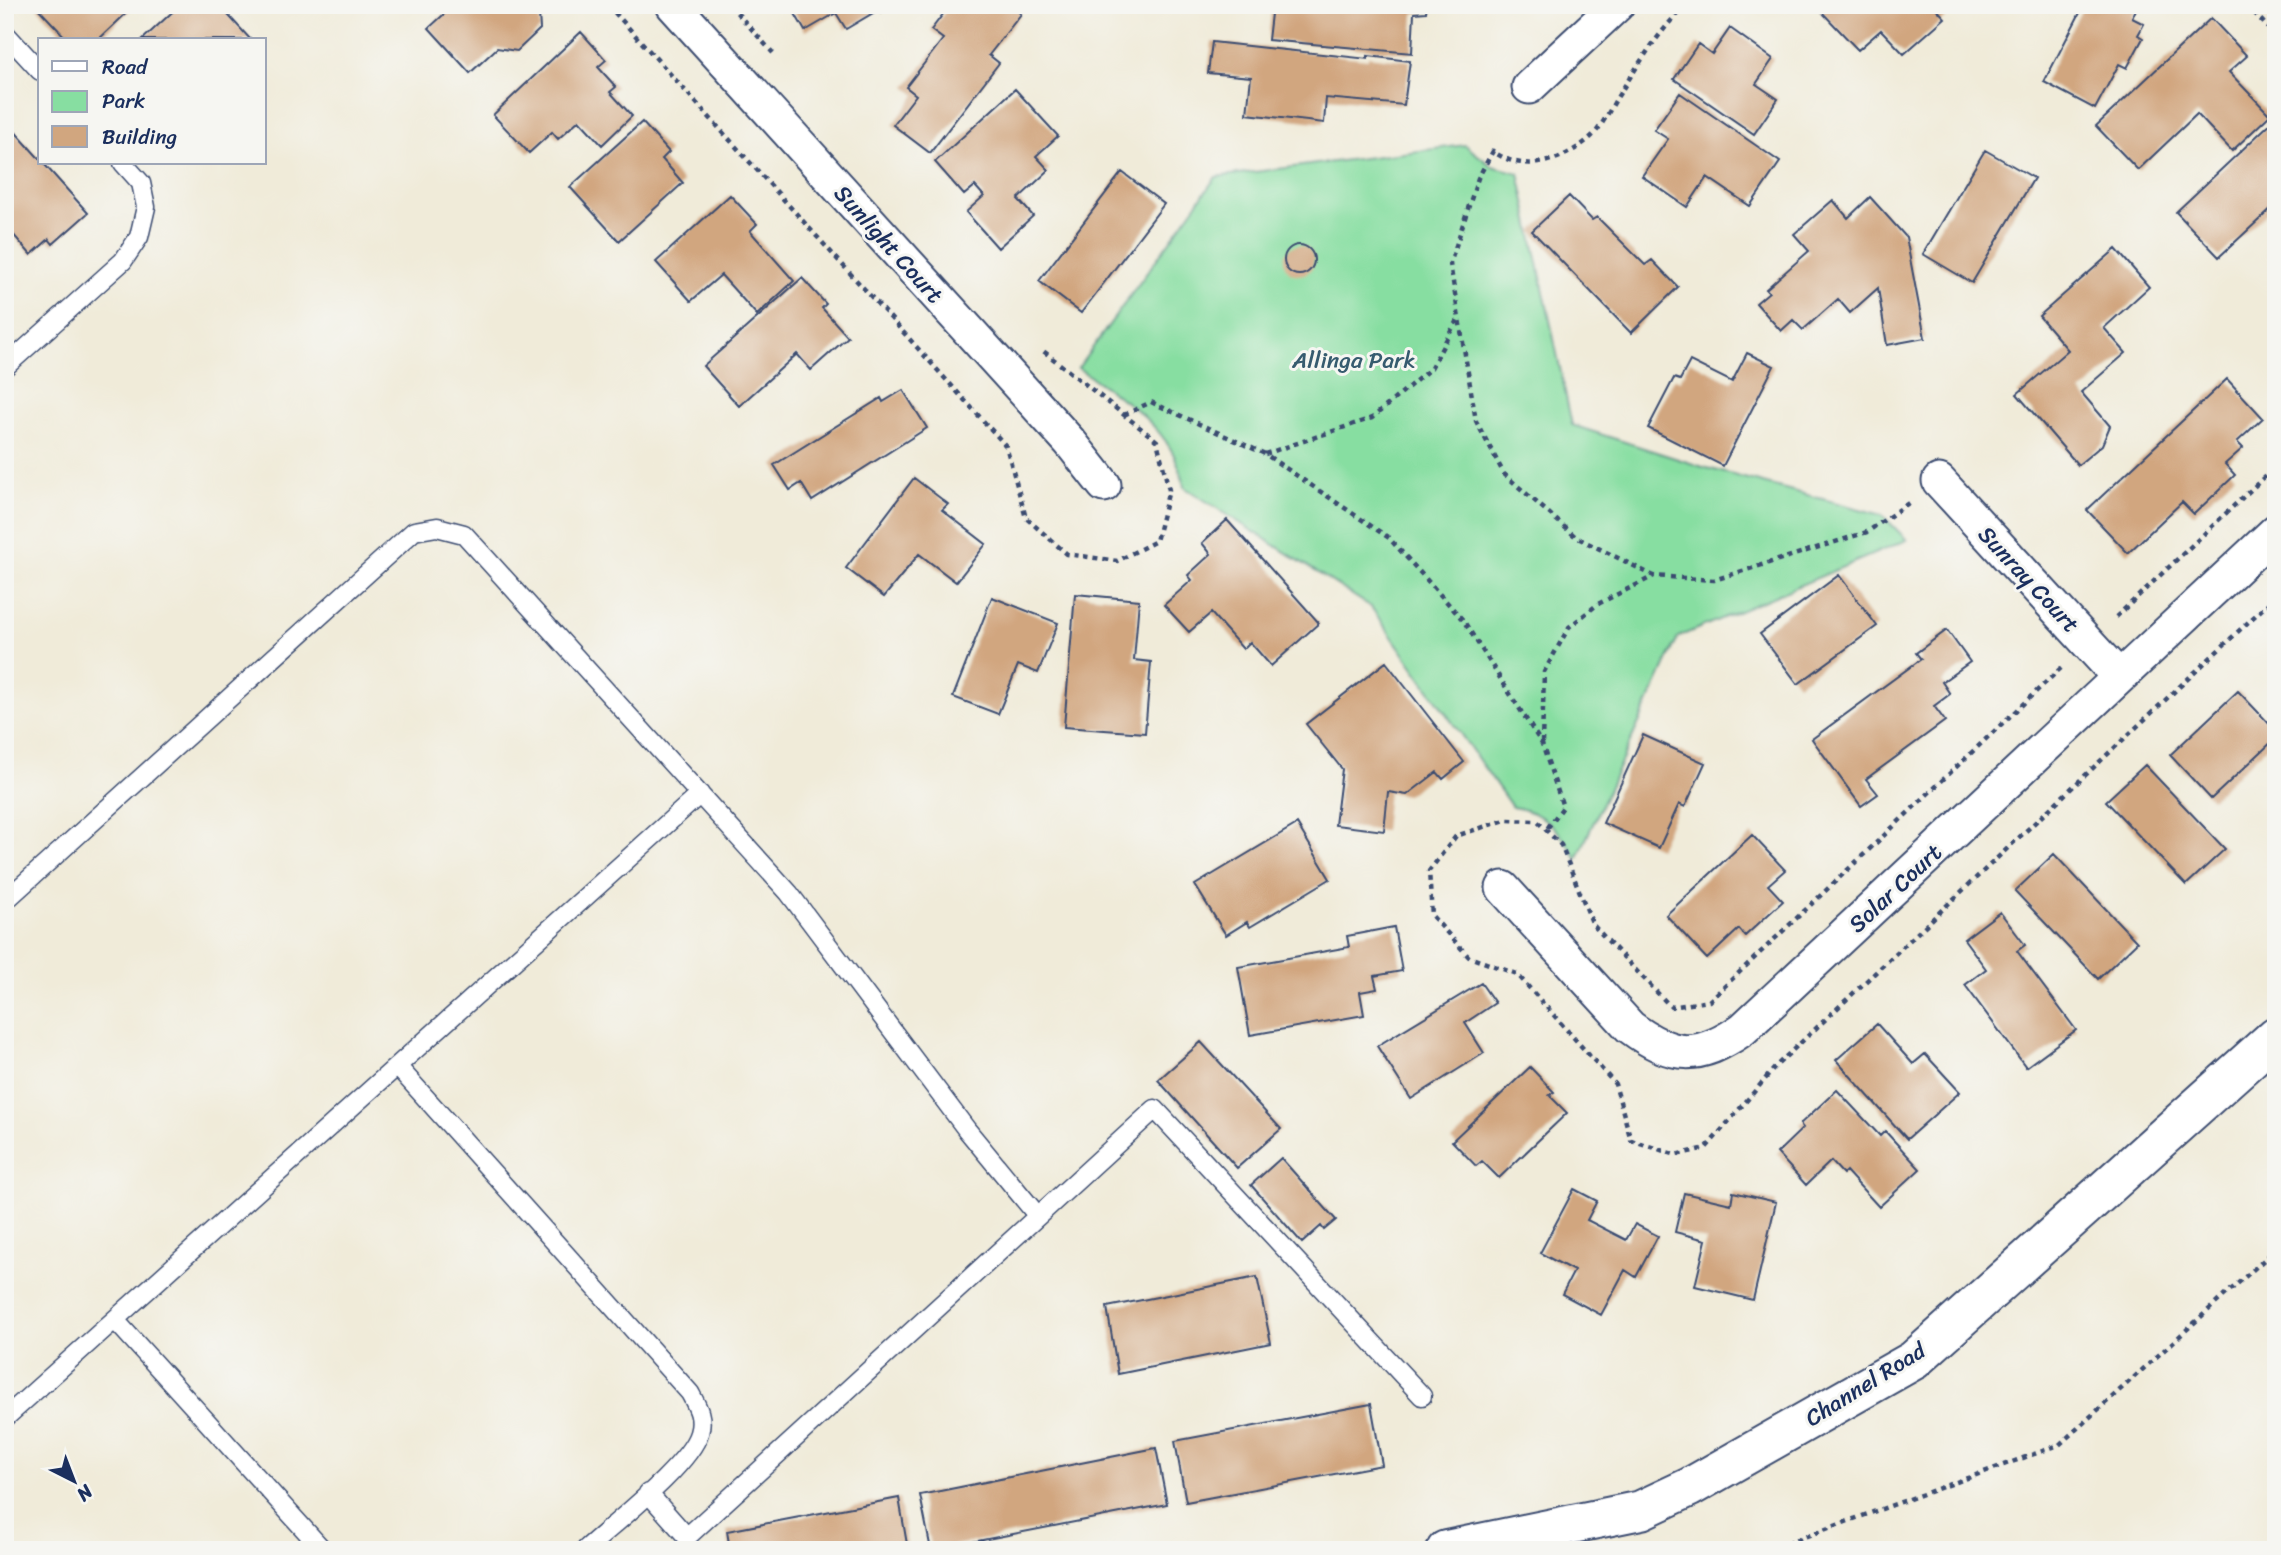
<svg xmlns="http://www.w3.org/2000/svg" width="2281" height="1555" font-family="Sriracha,sans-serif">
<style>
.green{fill:#87dea1;stroke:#518680;stroke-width:2}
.building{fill:#d1a67f}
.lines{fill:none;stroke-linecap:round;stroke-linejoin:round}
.lane-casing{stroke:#3b4b70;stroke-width:21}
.street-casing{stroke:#3b4b70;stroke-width:37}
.secondary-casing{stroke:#3b4b70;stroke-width:42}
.path{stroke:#3b4b70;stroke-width:4.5;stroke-dasharray:5 5;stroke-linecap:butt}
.lane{stroke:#fff;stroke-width:18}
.street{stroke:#fff;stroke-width:33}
.secondary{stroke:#fff;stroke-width:38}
.labels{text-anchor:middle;stroke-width:6;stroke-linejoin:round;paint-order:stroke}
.street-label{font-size:23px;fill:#1b2f5e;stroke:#f6f6f2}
.park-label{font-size:23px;fill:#365b6f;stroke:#f6f6f2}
</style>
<rect width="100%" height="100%" fill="#f6f6f2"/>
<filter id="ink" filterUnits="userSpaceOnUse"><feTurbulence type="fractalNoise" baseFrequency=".0143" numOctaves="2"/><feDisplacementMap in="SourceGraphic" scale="14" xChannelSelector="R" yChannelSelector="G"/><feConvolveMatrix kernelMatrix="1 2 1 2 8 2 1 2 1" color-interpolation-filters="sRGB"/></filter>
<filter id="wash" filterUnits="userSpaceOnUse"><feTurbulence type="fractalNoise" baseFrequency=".00686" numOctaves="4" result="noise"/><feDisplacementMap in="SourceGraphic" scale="28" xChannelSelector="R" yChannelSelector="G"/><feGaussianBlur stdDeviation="1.57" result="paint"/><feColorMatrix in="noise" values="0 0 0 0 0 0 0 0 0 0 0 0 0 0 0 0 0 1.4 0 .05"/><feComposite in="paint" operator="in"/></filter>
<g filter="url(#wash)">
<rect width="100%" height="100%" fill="#f0ebd9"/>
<!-- green -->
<path class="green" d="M1465,145l27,21 27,7 53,252 131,42 179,48 25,25 -229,97 -101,222c-16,-27 -32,-48 -65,-52l-141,-200 -187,-120c-9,-60 -61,-86 -106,-119l138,-191z"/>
<g id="blocks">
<!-- building -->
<path class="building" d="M35,5h100l-37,35h-30z
M180,5h39l32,35h-109z
M454,5h87l-5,6 3,3 1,15 -23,22 -20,-3 -27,25 -41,-45z
M790,5h105l-13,8 -2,-4 -34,20 -10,-16 -31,18z
M950,5h60l11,9 -32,41 10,8 -69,90 -37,-28 23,-30 -10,-8 37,-48 -12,-9z
M1272,5h155l-1,7 -12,1 -2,40 -144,-13z
M1825,5h108l12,13 -41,36 -23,-24 -23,20 -38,-40z
M2084,5h54l-6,13 12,6 -6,11 5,3 -16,30 -8,-4 -24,45 -51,-27z
M2211,18l36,38 -18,16 41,43 -38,36 -35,-37 -59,56 -42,-44z
M1730,28l43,31 -17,25 22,15 -24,35 -80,-55 24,-35 14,10z
M581,32l25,28 -8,7 18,20 -6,5 22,24 -30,29 -23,-25 -21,19 -6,-7 -23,21 -36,-38z
M1212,42l156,17v-3l42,5 -6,44 -78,-7 -2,25 -77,-9 4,-37 -43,-4z
M1015,89l43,47 -22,20 13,14 -31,29 15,17 -35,32 -32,-36 18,-16 -9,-10 -11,9 -29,-33z
M1680,93l100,69 -30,44 -43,-29 -20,30 -45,-31 26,-37 -14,-9z
M2276,118v86l-57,53 -43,-45z
M642,122l27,30 -7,7 21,24 -64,58 -49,-54z
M10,126l78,87 -35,31 -4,-5 -18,16 -26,-30v-95z
M1985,150l49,28 -62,105 -49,-29z
M1122,172l42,32 -83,109 -42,-32z
M730,195l27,29 -7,7 44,50 -37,34 -36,-40 -30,26 -35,-39z
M1569,196l23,24 5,-3 48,48 7,-5 26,27 -47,46 -99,-102z
M1870,197l36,40 19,101 -38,7 -9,-57 -28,25 -12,-14 -35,31 -10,-10 -12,11 -25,-28 13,-11 -3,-3 43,-38 -15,-17 39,-34 15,18z
M1284 260a15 15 0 1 1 30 0a15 15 0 1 1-30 0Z
M2116,249l33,38 -45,41 22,25 -45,39 29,34 -8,19 -24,20 -61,-71 51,-44 -29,-34z
M802,278l24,26 -4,4 26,29 -37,33 -14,-16 -58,52 -36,-40z
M1747,353l27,13 -51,100 -75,-38 26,-50 6,2 10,-19 42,21z
M2227,379l36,39 -26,24 6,6 -18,16 10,11 -41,39 -12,-12 -54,51 -41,-43z
M903,390l24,38 -115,73 -11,-18 -11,7 -16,-25 107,-67 2,4z
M914,478l34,26 -6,6 44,34 -30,38 -37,-28 -35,43 -38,-29z
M1227,520l92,103 -48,43 -21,-24 -7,7 -32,-36 -22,19 -25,-27 28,-25 -4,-5 23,-21 -9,-11z
M1839,575l38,51 -79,58 -38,-50z
M1075,594l64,6 -5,60 17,2 -6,71 -81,-6z
M992,597l66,26 -20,50 -20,-8 -20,49 -45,-17z
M1947,630l23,32 -28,20 8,12 -16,12 11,15 -79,58 12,15 -17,12 -49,-67 109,-80 -5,-6z
M1386,662l78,100 -21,17 -6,-7 -30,23 -19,-3 -4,39 -49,-6 7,-56 -36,-45z
M2238,691l38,40v7l-65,61 -41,-44z
M1643,735l62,28 -20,44 -6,-3 -20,44 -56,-25z
M2145,765l80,84 -39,36 -80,-84z
M1297,824l33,55 -80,48 -3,-5 -21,13 -31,-50z
M1752,835l33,35 -17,15 15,16 -38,35 -6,-7 -32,30 -41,-44z
M2054,854l83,88 -39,37 -83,-88z
M2000,912l25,33 -8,6 59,79 -50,37 -61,-82 21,-16 -22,-30z
M1394,927l8,44 -28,5 3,13 -17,3 4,23 -114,20 -12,-68 111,-20 -2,-11z
M1481,983l14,20 -30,20 19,30 -73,46 -34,-53z
M1877,1024l36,40 12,-10 35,38 -53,47 -71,-79z
M1201,1042l80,87 -44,39 -79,-88z
M1530,1067l24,25 -5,3 18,18 -68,65 -17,-17 -6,5 -24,-25z
M1837,1090l43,46 5,-5 35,38 -41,38 -33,-36 -3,3 -12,-13 -25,24 -29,-32 26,-25 -3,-4z
M1281,1158l55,62 -12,10 -3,-4 -19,17 -51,-58z
M1574,1189l23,12 -10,19 39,20 9,-16 23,12 -22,41 -11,-7 -24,45 -39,-21 12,-23 -34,-18z
M1733,1192l43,10 -23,98 -58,-14 11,-46 -31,-8 9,-39 47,11z
M1257,1277l14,66 -153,31 -11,-67z
M1371,1404l11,61 -196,37 -11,-61z
M1156,1448l11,56 -236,46 -11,-55z
M899,1498l9,52h-178l-3,-19z"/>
</g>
</g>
<g filter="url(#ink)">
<use href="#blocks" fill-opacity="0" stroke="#3b4b70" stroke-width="2"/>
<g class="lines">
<defs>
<path id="lane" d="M5,33l35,38
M5,367l118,-106 16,-24 7,-30 -5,-24 -18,-20
M5,901l409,-370 23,-4 27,7 325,359 178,237 70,85
M397,1066l293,327c7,13 14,24 9,40 -9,32 -87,92 -114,117
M115,1320l208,230
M5,1418l695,-624
M648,1493l39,44 468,-428 267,287"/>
<path id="street" d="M673,5l397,437 34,43
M1529,87l88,-82
M1939,481l180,196
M1503,888l127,139c43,32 69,33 113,2l533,-498"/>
<path id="secondary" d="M1446,1550l195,-40 49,-23 224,-127 362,-324"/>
</defs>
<!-- lane casing -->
<use href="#lane" class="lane-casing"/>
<!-- street casing -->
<use href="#street" class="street-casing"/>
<!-- secondary casing -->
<use href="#secondary" class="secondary-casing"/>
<!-- path -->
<path class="path" d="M608,5l398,441 20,72 41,36 50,7 39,-20 13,-51 -12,-49 -115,-91
M730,5l43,48
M1686,5c-28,27 -47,59 -68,91 -8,13 -16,31 -27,41 -27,24 -67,38 -98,14l-15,27 -28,86 26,157 28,53 72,63 78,39 60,4 153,-48 43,-30
M2247,5l29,31
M1124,415l27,-13 114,52 124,84 74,82 79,124 21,63 -17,23
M1265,454l107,-36 59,-50 26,-48
M2116,617l160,-151
M2061,668l-352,333 -38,6 -78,-82 -32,-80 -24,-24 -32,-1 -49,16 -27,35 3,45 37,41 48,17 98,110 16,56 45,15 30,-7 72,-84 498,-468
M1542,743l2,-71 25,-45 29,-23 56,-28
M1768,1550l291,-105 217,-196"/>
<!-- lane -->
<use href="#lane" class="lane"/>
<!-- street -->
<use href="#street" class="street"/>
<!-- secondary -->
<use href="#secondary" class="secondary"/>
</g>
</g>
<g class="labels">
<!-- street labels -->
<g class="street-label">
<text transform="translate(889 244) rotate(48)" y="8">Sunlight Court</text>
<text transform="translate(2029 579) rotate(47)" y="8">Sunray Court</text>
<text transform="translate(1895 888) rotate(-43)" y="8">Solar Court</text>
<text transform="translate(1865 1384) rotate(-32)" y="8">Channel Road</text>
</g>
<!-- park labels -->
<g class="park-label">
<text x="1354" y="368">Allinga Park</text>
</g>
</g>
<!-- margin -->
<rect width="2281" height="1555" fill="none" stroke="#f6f6f2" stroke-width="28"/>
<!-- legend -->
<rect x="38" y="38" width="228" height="126" fill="#f6f6f2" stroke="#9ea6b7" stroke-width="2"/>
<rect x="52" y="61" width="35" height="10" fill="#ffffff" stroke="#9ea6b7" stroke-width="2"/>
<text x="102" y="74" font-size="21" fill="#1b2f5e">Road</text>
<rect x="52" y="91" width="35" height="21" fill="#87dea1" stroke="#9ea6b7" stroke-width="2"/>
<text x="102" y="108" font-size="21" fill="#1b2f5e">Park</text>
<rect x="52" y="126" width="35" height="21" fill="#d1a67f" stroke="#9ea6b7" stroke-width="2"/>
<text x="102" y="144" font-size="21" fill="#1b2f5e">Building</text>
<!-- north arrow -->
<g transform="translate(74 1481) rotate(138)" stroke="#f6f6f2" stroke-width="5" paint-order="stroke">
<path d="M0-5L12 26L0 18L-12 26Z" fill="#1b2f5e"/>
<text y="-10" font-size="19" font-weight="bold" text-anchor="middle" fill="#1b2f5e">N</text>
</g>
</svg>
